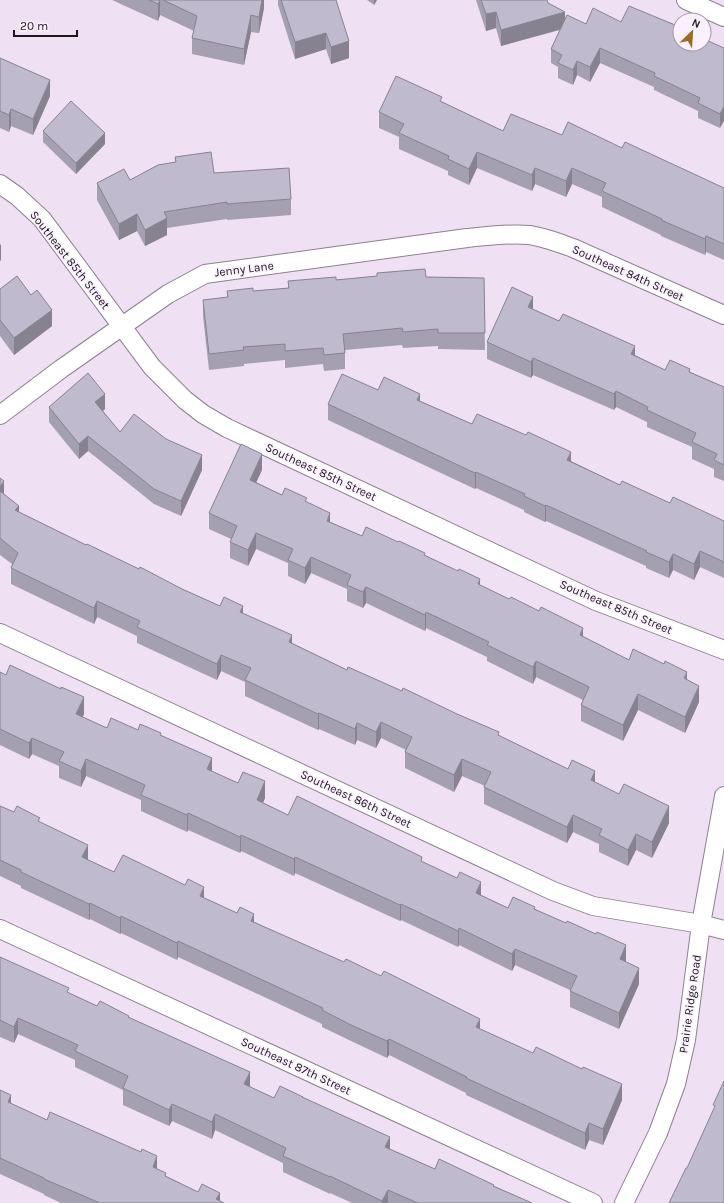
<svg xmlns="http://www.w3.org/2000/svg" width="724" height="1203" font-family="Karla,sans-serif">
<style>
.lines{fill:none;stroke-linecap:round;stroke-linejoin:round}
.street-casing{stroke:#8d8090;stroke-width:20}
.street{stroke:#fff;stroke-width:18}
.wall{fill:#a5a0b1}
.shaded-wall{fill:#868290}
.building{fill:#c0bace;stroke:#868290}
.labels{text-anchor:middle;stroke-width:3.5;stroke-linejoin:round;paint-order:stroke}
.street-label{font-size:12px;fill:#1c171d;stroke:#fbf0fe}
</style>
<rect width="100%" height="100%" fill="#efe1f3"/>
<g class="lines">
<defs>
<path id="street" d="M686,0l38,17
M0,184l17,12 25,23 110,148 33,33 18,14 24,14 369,173 128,49
M0,415l61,-46 107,-75 37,-20 262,-36c21,-2 41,-5 62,-3 15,2 30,8 44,13l151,67
M0,633l553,258 40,15 108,18 23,6
M0,929l593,274
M624,1203l34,-70 18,-49 10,-44 15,-116 23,-128"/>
</defs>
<!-- street casing -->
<use href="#street" class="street-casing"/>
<!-- street -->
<use href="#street" class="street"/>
</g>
<!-- wall -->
<path class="wall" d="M112,0h152v8l-5,25 -8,-1 -7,33 -52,-11v-16l2,-7 -34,-16 -2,6z
M278,0h58l13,58 -18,6 -5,-15 -31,10 -17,-54z
M367,0h10l-3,5z
M476,0h71l1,3 17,16 21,5 35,-2 103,26 -4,80 -22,-10v-7l-44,-21v-3l-54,-24 -10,19 -13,-7 -4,10 -15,-7v-11l-7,-4v-14l9,-19 -59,16 -5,-18 -10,3z
M0,58l50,38 -17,39 -22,-9 -2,6 -9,-4z
M442,102l61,29 59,4 60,13 102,40v72l-18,-8 -1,3 -44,-19v-1l-59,-28v-10l-30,-13 -6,13 -31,-13 -3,7 -55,-23 -8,17 -21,-10v-4l-49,-22v-12l-20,-9v-16z
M43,131l62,13 -29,30 -33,-32z
M175,157l39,16 77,26v16l-64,5v-1l-60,9v7l-22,11 -8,-15 -18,9 -22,-40v-17l33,-3 45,-18z
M426,277l58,1 1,72 -47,-1v-3l-35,2 -1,-3 -57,5v19l-21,2 -1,-7 -38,4v-8l-41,4v2l-35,4 -6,-54v-16l24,-3v-6h26l35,-3v-7z
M0,289l52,37 -38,29 -14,-19z
M533,309l102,46 30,15 25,2 34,15v94l-10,-4v-8l-22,-10v-12l-45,-20v-5l-31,-15 -2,3 -81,-35 -2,3 -44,-19v-17z
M378,390l42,11 52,23 99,37 49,24 50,18 54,18v57l-24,-11 -6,13 -21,-10 -4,8 -23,-10v-2l-100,-45 -1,1 -21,-10v-2l-48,-22 -1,1 -147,-69v-16z
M49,407l56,2 -2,2 17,21 82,38 -21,46 -27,-12 -66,-53 -9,8 -30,-37z
M262,470l-6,12 26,13 25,7 23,20 32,14 63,19 55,31 149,74 58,20 12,22 -14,31 -47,-23 -15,31 -42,-20v-16l2,-5 -47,-23 -3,7 -46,-23v-4l-61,-29 -1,3 -59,-28 -3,5 -16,-7v-12l-36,-16 -6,11 -17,-8v-13l-32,-14 -8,17 -18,-8v-16l1,-3 -22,-10v-16z
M0,478l4,16 15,18 67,33 96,44 38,17 23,8 49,29 55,27 152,66 96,46 74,41 -17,35 -16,-8 -8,16 -29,-14v-8l-26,-12 -6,11 -83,-39v-17l1,-1 -23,-10 -8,16 -49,-24v-16l1,-2 -25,-12 -5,10 -19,-8 -2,5 -36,-16 -1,1 -73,-34v-14l-24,-11 -4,9 -80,-37v-7l-40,-19 -3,7 -83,-40v-16l1,-4 -12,-9z
M0,672l84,42 -2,3 25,11 31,2 23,5 51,37 53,26 -2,5 25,12 134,47 59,33 27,13 27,1 91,52v1l13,22 -20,45 -49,-22v-17l-55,-25 -3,6 -53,-26 -1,2 -57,-27 -1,1 -105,-48 -1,3 -53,-25 -1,2 -52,-23 -1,2 -46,-21v-11l-55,-24 -5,11 -22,-9v-12l-27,-12 -3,5 -29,-14z
M0,806l14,6 26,10 48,38 26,12 90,26 276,131 142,71 -19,45 -14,-5 -4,10 -119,-55v-2l-77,-38 -2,3 -36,-17 -29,-14v-3l-144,-67 -1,3 -56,-27 -1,1 -30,-15 -1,1 -68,-32v-2l-21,-10z
M0,957l69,36 28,13 32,11 121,70 24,11h29l87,51 45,20 59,17 38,17h-180l-22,-10v1l-47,-22v-9l-68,-33 -3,9 -40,-18 -3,5 -46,-21v-15l-48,-23v-7l-57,-26 -4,9 -14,-6z
M0,1090l11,14 146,65 9,7 32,16 26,11h-163l-17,-8v-1l-44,-20z"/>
<!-- shaded-wall -->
<path class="shaded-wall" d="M160,0v15l-2,6v-17z
M262,0h2v8l-5,25v-16z
M374,0h3l-3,5z
M496,12v16l-10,3v-17z
M565,12v16l-64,18v-16z
M251,15v17l-7,33v-16z
M326,33v16l-31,10v-17z
M349,41v17l-18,6v-17z
M600,48v15l-10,19v-15z
M577,61v14l-4,10v-15z
M50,80v16l-17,39v-16z
M724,106v15l-4,7v-14z
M11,109v17l-2,6v-17z
M105,133v11l-29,30v-11z
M477,152v16l-8,17v-16z
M535,168v16l-3,7v-16z
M572,168v16l-6,13v-16z
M137,214v17l-18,9v-16z
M167,218v17l-22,11v-16z
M706,236v16l-1,3v-16z
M1,244v16l-1,1v-16z
M533,297v16l-5,-6z
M52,310v16l-38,29v-17z
M635,346v16l-4,-8z
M533,358v17l-2,3v-16z
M616,391v16l-2,3v-16z
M105,394v15l-10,8v-15z
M420,394v16l-3,-10z
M88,436v15l-9,8v-15z
M571,452v16l-4,-8z
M262,454v16l-12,26v-16z
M202,455v15l-21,46v-15z
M476,472v16l-1,1v-16z
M4,481v17l-4,5v-16z
M546,505v16l-1,1v-16z
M19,506v16l-4,-12z
M330,513v16l-3,-8z
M256,533v16l-8,17v-16z
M700,551v16l-6,13v-16z
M673,554v16l-4,8v-16z
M311,557v16l-6,11v-16z
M480,579v16l-2,-11z
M366,587v16l-3,5v-16z
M97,601v16l-3,7v-16z
M243,606v16l-3,-10z
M426,612v16l-1,3v-16z
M583,628v16l-3,-9z
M292,635v17l-3,-10z
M221,655v16l-4,9v-16z
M536,661v16l-3,7v-17z
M687,672v16l-3,-10z
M699,686v16l-14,31v-16z
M638,694v16l-15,31v-16z
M84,697v17l-8,17v-17z
M319,713v16l-1,1v-16z
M381,722v16l-5,10v-16z
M357,723v17l-2,5v-16z
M32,738v16l-3,5v-16z
M212,758v16l-5,-5z
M86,759v17l-5,11v-16z
M462,759v17l-8,16v-17z
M595,771v17l-4,-8z
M265,781v17l-8,18v-16z
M669,806v17l-17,35v-16z
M188,813v17l-1,2v-17z
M573,815v17l-6,11v-16z
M636,834v16l-8,16v-16z
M241,835v16l-1,2v-16z
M88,845v17l-6,-5z
M295,857v16l-1,3v-17z
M481,882v16l-5,-5z
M204,887v16l-4,-7z
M90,903v16l-1,1v-16z
M401,904v16l-1,1v-16z
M254,914v17l-3,-10z
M121,916v17l-1,1v-16z
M459,928v17l-1,2v-16z
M178,941v16l-1,3v-17z
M626,945v16l-6,15v-17z
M515,949v16l-3,6v-17z
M639,968v16l-20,45v-16z
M18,1018v16l-4,9v-16z
M480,1019v17l-4,-9z
M389,1039v16l-2,3v-17z
M250,1072v16l-6,-4z
M622,1084v16l-19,45v-16z
M11,1095v16l-3,-9z
M172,1104v17l-3,5v-16z
M215,1114v16l-3,9v-17z
M589,1123v17l-4,10v-17z
M390,1137v16l-5,-6z
M157,1156v16l-4,-5z
M388,1190v13h-6v-2z
M220,1193v10l-4,-4z"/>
<!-- building -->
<path class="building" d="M149,0h11l-2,4z
M163,0h99l-3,17 -8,-2 -7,34 -52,-11 5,-22z
M281,0h55l13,41 -18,6 -5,-14 -31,9z
M481,0h66l1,3 17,9 -64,18 -5,-18 -10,2z
M629,6l51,21v17h24v-5l20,9v58l-4,8 -22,-11 2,-5 -46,-22 1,-3 -55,-25 -10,19 -13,-6 -4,9 -15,-7 4,-8 -11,-6 16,-34 19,9 7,-16 28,14z
M0,58l50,22 -17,39 -22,-10 -2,6 -9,-4z
M396,76l46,21 -2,4 63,30 8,-17 51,21 6,-13 54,26 3,-6 99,46v56l-18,-8 -1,3 -44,-19 1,-1 -60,-28 4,-8 -34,-15 -6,13 -31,-13 -3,7 -55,-23 -8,17 -21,-10 1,-3 -50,-23 5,-9 -25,-12z
M71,101l34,32 -29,30 -33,-32z
M211,152l3,21 75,-5 2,31 -64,5v-2l-63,10 3,6 -22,12 -8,-16 -18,10 -22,-41 27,-14 6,11 28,-15 18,-3 -1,-5z
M425,269l1,8 58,1 1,55h-47v-4l-35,3 -1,-4 -59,6 2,19 -21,2 -1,-7 -38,3v-7l-42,3 1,3 -35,4 -6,-54 25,-3 -1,-6 26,-3v3l36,-3 -1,-7 48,-4v3l41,-4v-3z
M17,276l14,19 6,-5 15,20 -38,28 -14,-18v-31z
M512,287l21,10 -5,10 31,14 4,-7 72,32 -4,8 34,16 5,-10 20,9 -1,3 35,15v78l-10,-5 3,-6 -25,-12 4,-9 -49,-23 1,-3 -32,-16 -2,3 -81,-36 -2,4 -44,-20z
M88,373l17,21 -10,8 25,30 14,-18 32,25 36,16 -21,46 -27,-12 -66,-53 -9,8 -30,-37z
M342,374l36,16 6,-13 36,17 -3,6 55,24 5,-10 49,21 2,-3 43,20 -4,8 53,25 2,-4 48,22 3,-6 51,24v41l-24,-11 -6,13 -21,-10 -4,8 -23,-10 1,-1 -101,-46 -1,1 -21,-10 1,-2 -49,-22 -1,1 -147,-69z
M241,444l21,10 -12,26 32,15 3,-7 22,10 -2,3 25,12 -3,8 35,15 4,-9 32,15 1,-1 26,12 -1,2 34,16 1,-2 21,10 -2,5 31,15 2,-2 28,14 2,-4 42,21 -3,7 49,25 4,-11 31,15 1,-3 22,11 -3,6 15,8 -14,31 -47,-23 -15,31 -42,-20 8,-18 -53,-26 -3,6 -46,-22 2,-3 -63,-30 -1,3 -59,-28 -3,5 -16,-7 4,-10 -40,-18 -6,11 -17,-8 5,-11 -37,-16 -8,17 -18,-8 7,-16 -28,-13z
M0,478l4,3 -4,6z
M0,491l19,15 -4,4 71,35 1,-1 52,25 1,-2 42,22 38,17 4,-9 19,9 -3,6 52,23 -3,7 58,28 1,-3 54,24 1,-3 54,26 42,18 -1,3 70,34 4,-9 23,11 -4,9 28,14 5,-10 45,22 -17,36 -16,-8 -8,16 -29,-15 3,-6 -29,-14 -6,12 -83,-40 7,-15 -29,-13 -8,16 -49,-23 7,-15 -31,-15 -5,10 -19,-9 -2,6 -36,-16 -1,1 -73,-34 6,-12 -30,-13 -4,9 -80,-37 3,-6 -43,-20 -3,7 -83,-40 7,-15 -18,-15z
M10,665l51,24v-2l23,10 -8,17 31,14 4,-10 27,12 2,-6 21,9 -1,2 52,23 -5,11 31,14 5,-11 22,9 -8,19 31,15 9,-19 125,61 -1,4 36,17 3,-6 21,10 -5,11 32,15 5,-11 22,10 -1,2 32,14 1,-2 29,13 1,-2 29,13 -6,14 19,9 -20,45 -49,-22 7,-15 -62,-27 -3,5 -53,-26 -1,3 -57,-27 -1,1 -105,-48 -1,2 -53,-24 -1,2 -52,-24 -1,2 -46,-20 4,-10 -59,-26 -5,12 -22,-10 5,-9 -32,-14 -3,5 -29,-14v-57l6,3z
M0,806l14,6 3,-6 23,12 -2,3 50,24 -6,12 32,15 9,-17 62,30 3,-6 16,8 -4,9 37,17 3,-6 14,7 -3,7 93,41 2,-3 35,17 3,-5 96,48 -4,8 57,26 3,-6 46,22 1,-2 39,17 -19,45 -14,-6 -4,10 -119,-55 1,-1 -78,-38 -2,2 -36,-16 -29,-15 1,-2 -145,-67 -1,2 -56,-27 -1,2 -30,-15 -1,1 -68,-32v-2l-21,-10z
M0,957l69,31 -2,4 30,14 3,-5 29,15 -1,1 122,55 -6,12 30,14 6,-12 23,11h-1l88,40 -5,10 50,22 4,-10 55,26 -1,1 39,17h-114l-30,-13 -6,11 -52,-25v1l-47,-21 3,-8 -71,-34 -3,8 -40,-18 -3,6 -46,-22 5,-12 -53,-25 3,-6 -60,-27 -4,9 -14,-7z
M724,1081v122h-55l17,-35h1l28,-62 -2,-1z
M0,1090l11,5 -3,7 39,18 3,-8 91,40 1,-3 15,7 -4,11 13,6 -1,3 33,16 4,-8 18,9 -4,6 8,4h-124l-56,-24v-1l-44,-20z"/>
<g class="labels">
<!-- street labels -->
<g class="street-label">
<text transform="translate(70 260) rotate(52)" y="4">Southeast 85th Street</text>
<text transform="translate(244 269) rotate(-7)" y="4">Jenny Lane</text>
<text transform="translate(628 273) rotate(24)" y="4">Southeast 84th Street</text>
<text transform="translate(321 472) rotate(25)" y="4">Southeast 85th Street</text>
<text transform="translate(616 607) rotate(23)" y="4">Southeast 85th Street</text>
<text transform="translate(356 799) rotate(25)" y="4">Southeast 86th Street</text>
<text transform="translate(690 1004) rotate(-82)" y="4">Prairie Ridge Road</text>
<text transform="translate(296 1066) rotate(25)" y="4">Southeast 87th Street</text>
</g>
</g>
<!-- north arrow -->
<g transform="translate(692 32) rotate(25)"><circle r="19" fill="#fbf0fe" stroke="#a299a4"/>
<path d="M0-3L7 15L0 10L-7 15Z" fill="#9c6b1f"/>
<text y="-6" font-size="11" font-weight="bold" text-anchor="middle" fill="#1c171d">N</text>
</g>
<!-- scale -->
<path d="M14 30v6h63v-6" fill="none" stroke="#1c171d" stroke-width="2"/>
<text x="20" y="30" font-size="12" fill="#1c171d" stroke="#fbf0fe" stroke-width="3" paint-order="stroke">20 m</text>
</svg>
